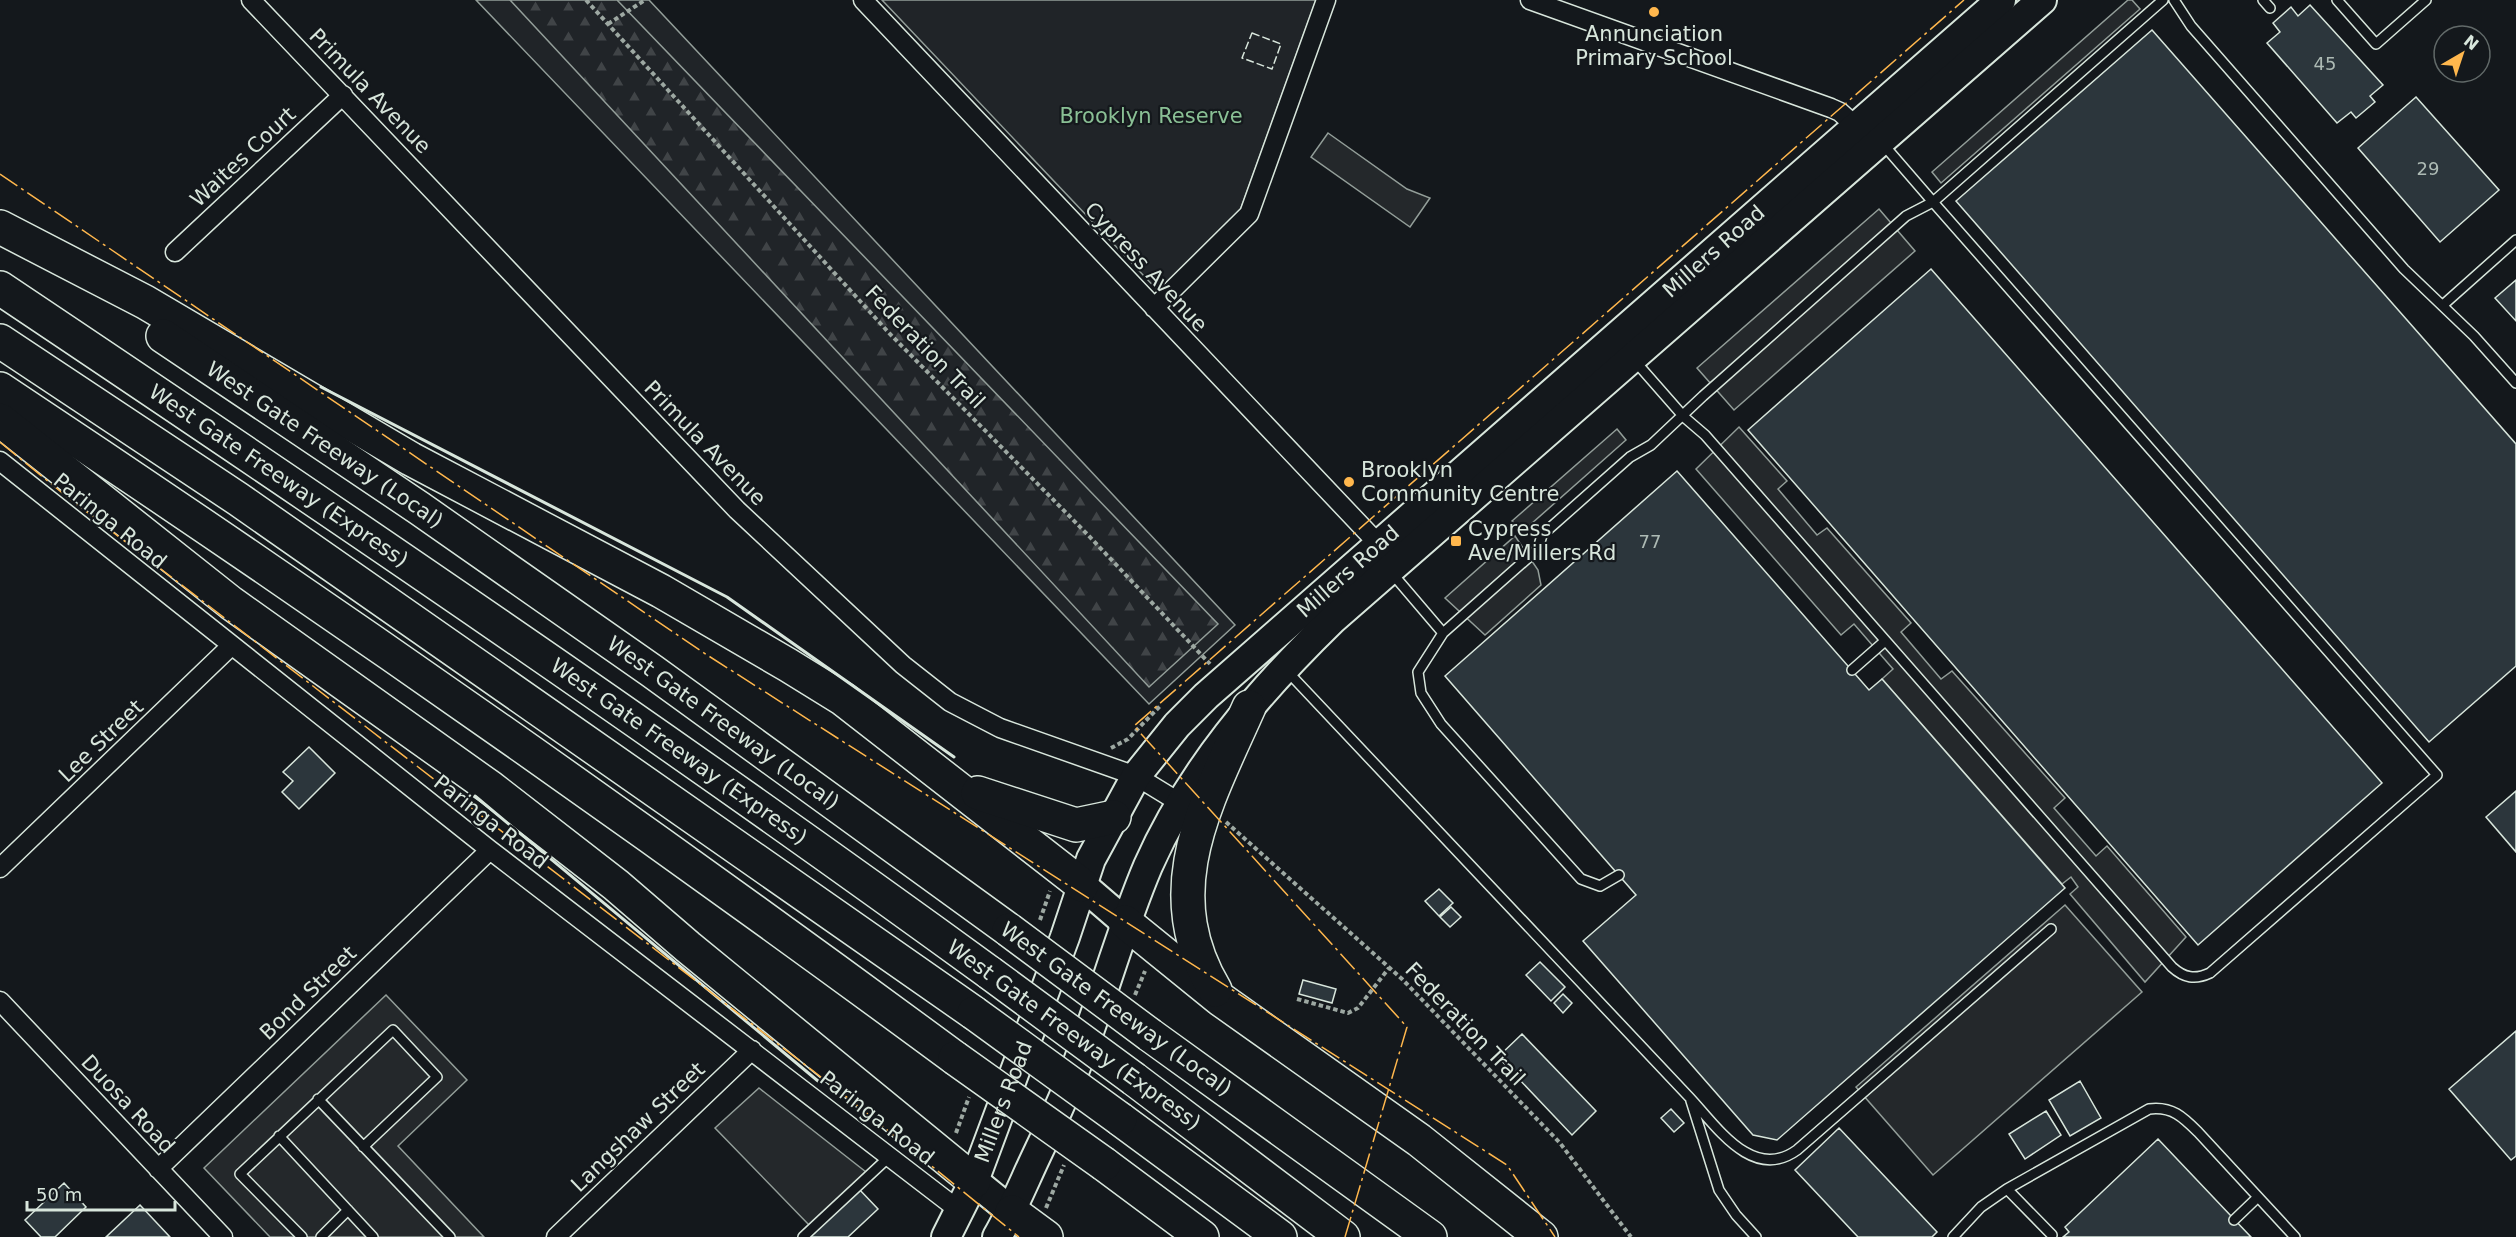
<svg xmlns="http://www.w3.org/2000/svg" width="2516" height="1237" font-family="'DejaVu Sans',sans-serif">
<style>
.green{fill:#202428;stroke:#939e99;stroke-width:1.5}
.forest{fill:url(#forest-firs);stroke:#939e99;stroke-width:1.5}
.parking{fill:#24282b;stroke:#939e99;stroke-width:1.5}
.building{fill:#2c363c;stroke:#d8e6dc;stroke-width:1.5}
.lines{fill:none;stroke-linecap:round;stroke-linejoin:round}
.service-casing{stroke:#d8e6dc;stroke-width:12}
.minor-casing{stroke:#d8e6dc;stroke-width:21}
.primary-casing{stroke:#d8e6dc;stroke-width:32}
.motorway-casing{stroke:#d8e6dc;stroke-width:36}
.path{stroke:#9da8a2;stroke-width:4;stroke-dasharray:4.5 3;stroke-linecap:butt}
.service{stroke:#14181c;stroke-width:9}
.minor{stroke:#14181c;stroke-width:18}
.primary{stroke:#14181c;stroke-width:28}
.motorway{stroke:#14181c;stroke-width:33}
.motorway-bridge-casing{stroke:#d8e6dc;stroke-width:36;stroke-linecap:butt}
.motorway-bridge{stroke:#14181c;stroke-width:33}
.fence{stroke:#d8e6dc;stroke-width:1.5;stroke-dasharray:8 3;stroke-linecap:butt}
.wall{stroke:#d8e6dc;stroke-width:3}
.power{stroke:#ffb74d;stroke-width:1.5;stroke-dasharray:21 4.5 3 4.5;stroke-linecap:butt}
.poi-dot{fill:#ffb74d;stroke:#14181c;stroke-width:2}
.labels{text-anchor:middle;stroke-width:4.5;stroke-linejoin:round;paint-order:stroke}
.number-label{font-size:18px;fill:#adbab4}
.poi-label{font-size:21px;fill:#d8e6dc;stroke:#14181c;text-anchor:start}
.street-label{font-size:21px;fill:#d8e6dc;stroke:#14181c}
.park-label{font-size:21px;fill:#8ac095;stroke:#14181c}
</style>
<defs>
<pattern id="forest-firs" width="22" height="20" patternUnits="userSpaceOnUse" patternTransform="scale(1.5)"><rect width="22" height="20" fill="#202428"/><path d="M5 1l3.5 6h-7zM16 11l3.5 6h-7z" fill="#404447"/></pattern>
</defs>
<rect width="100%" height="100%" fill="#14181c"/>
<!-- green -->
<path class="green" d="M476,0h173l586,625 -86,79z
M882,0h434l-76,211 -77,85z"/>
<!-- forest -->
<path class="forest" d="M510,0h107l601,624 -69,63z"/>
<!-- parking -->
<path class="parking" d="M2128,0h4l8,9 -199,174 -9,-11z
M1328,133l79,56 23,9 -20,29 -99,-70z
M1879,209l36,42 -181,159 -37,-42z
M1739,427l48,54 -9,8 39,46 10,-7 84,95 -10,9 40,47 11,-8 113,127 -11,10 42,48 11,-10 79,91 -41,45 -75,-88 8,-7 -7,-10 -9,7 -180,-205 11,-10 -39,-45 -13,11 -145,-166z
M1617,429l9,11 -104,92 -10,-11z
M1515,536l23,34 3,15 -56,50 -40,-37z
M2065,905l77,87 -209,183 -77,-88z
M386,995l81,85 -69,66 86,91h-214l-66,-69z
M759,1088l107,84 -56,54 -95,-98z"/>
<!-- building -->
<path class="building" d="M2310,5l73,80 -13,11 5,6 -19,16 -5,-6 -14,11 -70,-80 13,-11 -7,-9 18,-16 7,9z
M2152,30l364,414v222l-87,76 -473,-541z
M2416,97l83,93 -59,52 -82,-94z
M1931,269l451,514 -184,162 -450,-515z
M2516,280v41l-21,-23z
M1677,471l192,219 13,-11 183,209 -288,252 -24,-5 -170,-194 53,-46 -191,-219z
M309,747l26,26 -36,36 -17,-17 11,-11 -10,-9z
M2516,791v61l-30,-35z
M1439,889l14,14 -14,13 -14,-15z
M1451,907l10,10 -11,10 -10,-10z
M1540,962l25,25 -14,14 -25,-26z
M1303,980l33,9 -4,14 -33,-9z
M1563,994l9,9 -9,10 -9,-10z
M2516,1031v125l-5,4 -62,-71z
M1522,1034l74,77 -24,24 -74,-78z
M2080,1081l21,37 -31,18 -21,-36z
M1671,1109l13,14 -10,9 -13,-14z
M2046,1111l15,24 -36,24 -16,-25z
M1839,1128l98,104 -5,5h-74l-63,-67z
M2158,1139l93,98h-188l6,-5 -4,-5z
M64,1183l22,24 -31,30h-14l-16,-17z
M858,1188l20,21 -30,28h-42z
M140,1205l30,32h-64z"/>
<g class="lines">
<defs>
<path id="service" d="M2174,0l17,26 213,243 70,67 42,47
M2263,0l7,8
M2337,0l39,44 50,-44
M1882,143l51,59 230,-202
M2443,305l73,-65
M1391,572l52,61
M1852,670l33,-29
M1287,671l403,427c27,29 63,84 107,52l254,-221
M1619,875l-19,11 -19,-7 -140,-155 -20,-31 -3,-21 25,-39 95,-84 4,-14 88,-78 21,-12 52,-49 203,-180 27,-14 504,573 -227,198c-15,7 -26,5 -38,-6l-467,-532 -21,-18 -50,-57
M318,1099l132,138
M1691,1101l28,89 17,25 20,22
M279,1136l94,101
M2007,1189l142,-80c23,-3 34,8 49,23l97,105
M2234,1220l24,-23
M302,1237l-62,-63 153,-144 44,47 -74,70
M321,1237l27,-27
M803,1237l87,-81
M1953,1237l28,-30 26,-18 45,46"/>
<path id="minor" d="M251,0l486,510 166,155 47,37 50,26 136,48 54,33
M863,0l523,552
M1530,0l301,108 9,4 23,21
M175,252l168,-157
M1154,308l95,-94 77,-214
M0,461l490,389 470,361
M0,868l231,-222
M0,1001l223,236
M158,1169l332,-319
M556,1237l196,-187"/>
<g id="primary">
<path d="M1082,885l43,37"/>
<path d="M974,1181l38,31"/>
<path id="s1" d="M946,1237l28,-56 91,-244 26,-78 45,-83 41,-51 29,-29 795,-696"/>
<path d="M997,1237c14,-24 24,-48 36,-74 14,-30 29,-60 41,-91 27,-67 45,-138 74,-206 42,-95 110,-174 184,-246l710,-620"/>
</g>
<g id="motorway">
<path d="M0,227l145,75 266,157 250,132 127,74 55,34 239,186"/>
<path id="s2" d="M0,288c333,223 666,449 990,685"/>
<path id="s3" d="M163,336l256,172 233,163 357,259"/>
<path d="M0,341l238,158 736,514"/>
<path d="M0,389c324,215 642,438 955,669"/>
<path d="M0,420l231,183 260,185 125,97 72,62 286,234"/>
<path d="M978,793l98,32 38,-8"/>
<path d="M1125,922l95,77 199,141 122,97"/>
<path d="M1215,990c-60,-100 -8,-188 34,-283"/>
<path d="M1150,1035l280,202"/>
<path d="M1134,1079l209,158"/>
<path d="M1120,1119l160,118"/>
<path d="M1104,1164l98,73"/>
<path d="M1012,1212l34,25"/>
</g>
</defs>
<!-- service casing -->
<use href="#service" class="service-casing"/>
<!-- minor casing -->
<use href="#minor" class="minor-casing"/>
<!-- primary casing -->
<use href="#primary" class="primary-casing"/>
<!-- motorway casing -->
<use href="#motorway" class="motorway-casing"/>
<!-- path -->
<path class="path" d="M586,0l304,334 198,201 122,129
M608,24l37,-24
M1111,748l17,-9 33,-34
M1226,822l176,157 158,164 71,94
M1040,920l10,-29
M1135,995l10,-24
M1297,999l51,14 10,-5 31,-40
M956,1133l13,-36
M1046,1208l18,-43"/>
<!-- service -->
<use href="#service" class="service"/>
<!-- minor -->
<use href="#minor" class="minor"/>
<!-- primary -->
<use href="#primary" class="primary"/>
<!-- motorway -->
<use href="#motorway" class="motorway"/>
<defs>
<path id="motorway-bridge" d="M1009,930l141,105
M990,973l144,106
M974,1013l146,106
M955,1058l149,106"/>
</defs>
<!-- motorway-bridge casing -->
<use href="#motorway-bridge" class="motorway-bridge-casing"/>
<!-- motorway-bridge -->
<use href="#motorway-bridge" class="motorway-bridge"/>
<!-- fence -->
<path class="fence" d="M1252,33l29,11 -9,25 -30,-11z"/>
<!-- wall -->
<path class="wall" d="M321,387l406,210 227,160
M475,796l343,285"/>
<!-- power -->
<path class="power" d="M0,174l704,479 803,512 48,72
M0,442l66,54 777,598 176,143
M1345,1237l62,-210 -273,-301 830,-726"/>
</g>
<!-- markers -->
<g class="poi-dot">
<circle cx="1654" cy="12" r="6"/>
<circle cx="1349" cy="482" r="6"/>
<rect x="1450" y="535" width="12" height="12" rx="3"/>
</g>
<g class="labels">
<!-- number labels -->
<g class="number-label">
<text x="2325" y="70">45</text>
<text x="2428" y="175">29</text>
<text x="1650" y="548">77</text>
</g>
<!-- poi labels -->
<g class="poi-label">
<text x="1654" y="41" text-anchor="middle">Annunciation<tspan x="1654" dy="24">Primary School</tspan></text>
<text x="1361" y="477">Brooklyn<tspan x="1361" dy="24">Community Centre</tspan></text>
<text x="1468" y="536">Cypress<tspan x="1468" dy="24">Ave/Millers Rd</tspan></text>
</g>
<!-- street labels -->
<g class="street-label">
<text transform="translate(370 91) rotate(46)" y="7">Primula Avenue</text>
<text transform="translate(243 157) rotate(-43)" y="7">Waites Court</text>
<text dy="7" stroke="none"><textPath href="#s1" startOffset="1281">Millers Road</textPath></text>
<text transform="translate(1146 267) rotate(47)" y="7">Cypress Avenue</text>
<text transform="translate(925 347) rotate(46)" y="7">Federation Trail</text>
<text transform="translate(705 443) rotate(46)" y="7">Primula Avenue</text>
<text dy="7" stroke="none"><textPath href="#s3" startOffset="195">West Gate Freeway (Local)</textPath></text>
<text dy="7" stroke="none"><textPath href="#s2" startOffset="336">West Gate Freeway (Express)</textPath></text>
<text transform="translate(110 521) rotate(39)" y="7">Paringa Road</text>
<text dy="7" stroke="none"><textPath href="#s1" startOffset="795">Millers Road</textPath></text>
<text dy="7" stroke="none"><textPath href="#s3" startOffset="681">West Gate Freeway (Local)</textPath></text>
<text transform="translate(101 741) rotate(-44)" y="7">Lee Street</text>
<text dy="7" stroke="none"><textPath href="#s2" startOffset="822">West Gate Freeway (Express)</textPath></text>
<text transform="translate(491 822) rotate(38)" y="7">Paringa Road</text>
<text transform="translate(308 993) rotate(-44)" y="7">Bond Street</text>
<text transform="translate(1116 1009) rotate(36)" y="7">West Gate Freeway (Local)</text>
<text transform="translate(1465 1024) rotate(46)" y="7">Federation Trail</text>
<text transform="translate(1074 1035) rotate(36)" y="7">West Gate Freeway (Express)</text>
<text dy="7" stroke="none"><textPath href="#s1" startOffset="147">Millers Road</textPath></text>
<text transform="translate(128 1104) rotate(47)" y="7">Duosa Road</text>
<text transform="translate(877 1118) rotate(38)" y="7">Paringa Road</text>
<text transform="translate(638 1127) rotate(-44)" y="7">Langshaw Street</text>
</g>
<!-- park labels -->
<g class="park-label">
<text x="1151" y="123">Brooklyn Reserve</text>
</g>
</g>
<!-- north arrow -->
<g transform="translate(2462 54) rotate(39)"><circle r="28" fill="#14181c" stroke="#626a69" stroke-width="1.5"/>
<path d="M0-4.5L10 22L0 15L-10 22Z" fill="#ffb74d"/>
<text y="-9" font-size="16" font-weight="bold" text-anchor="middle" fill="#d8e6dc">N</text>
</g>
<!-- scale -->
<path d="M27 1201v9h148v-9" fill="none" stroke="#d8e6dc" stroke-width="3"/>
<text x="36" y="1201" font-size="18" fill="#d8e6dc" stroke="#14181c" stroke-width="4.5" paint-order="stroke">50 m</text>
</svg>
